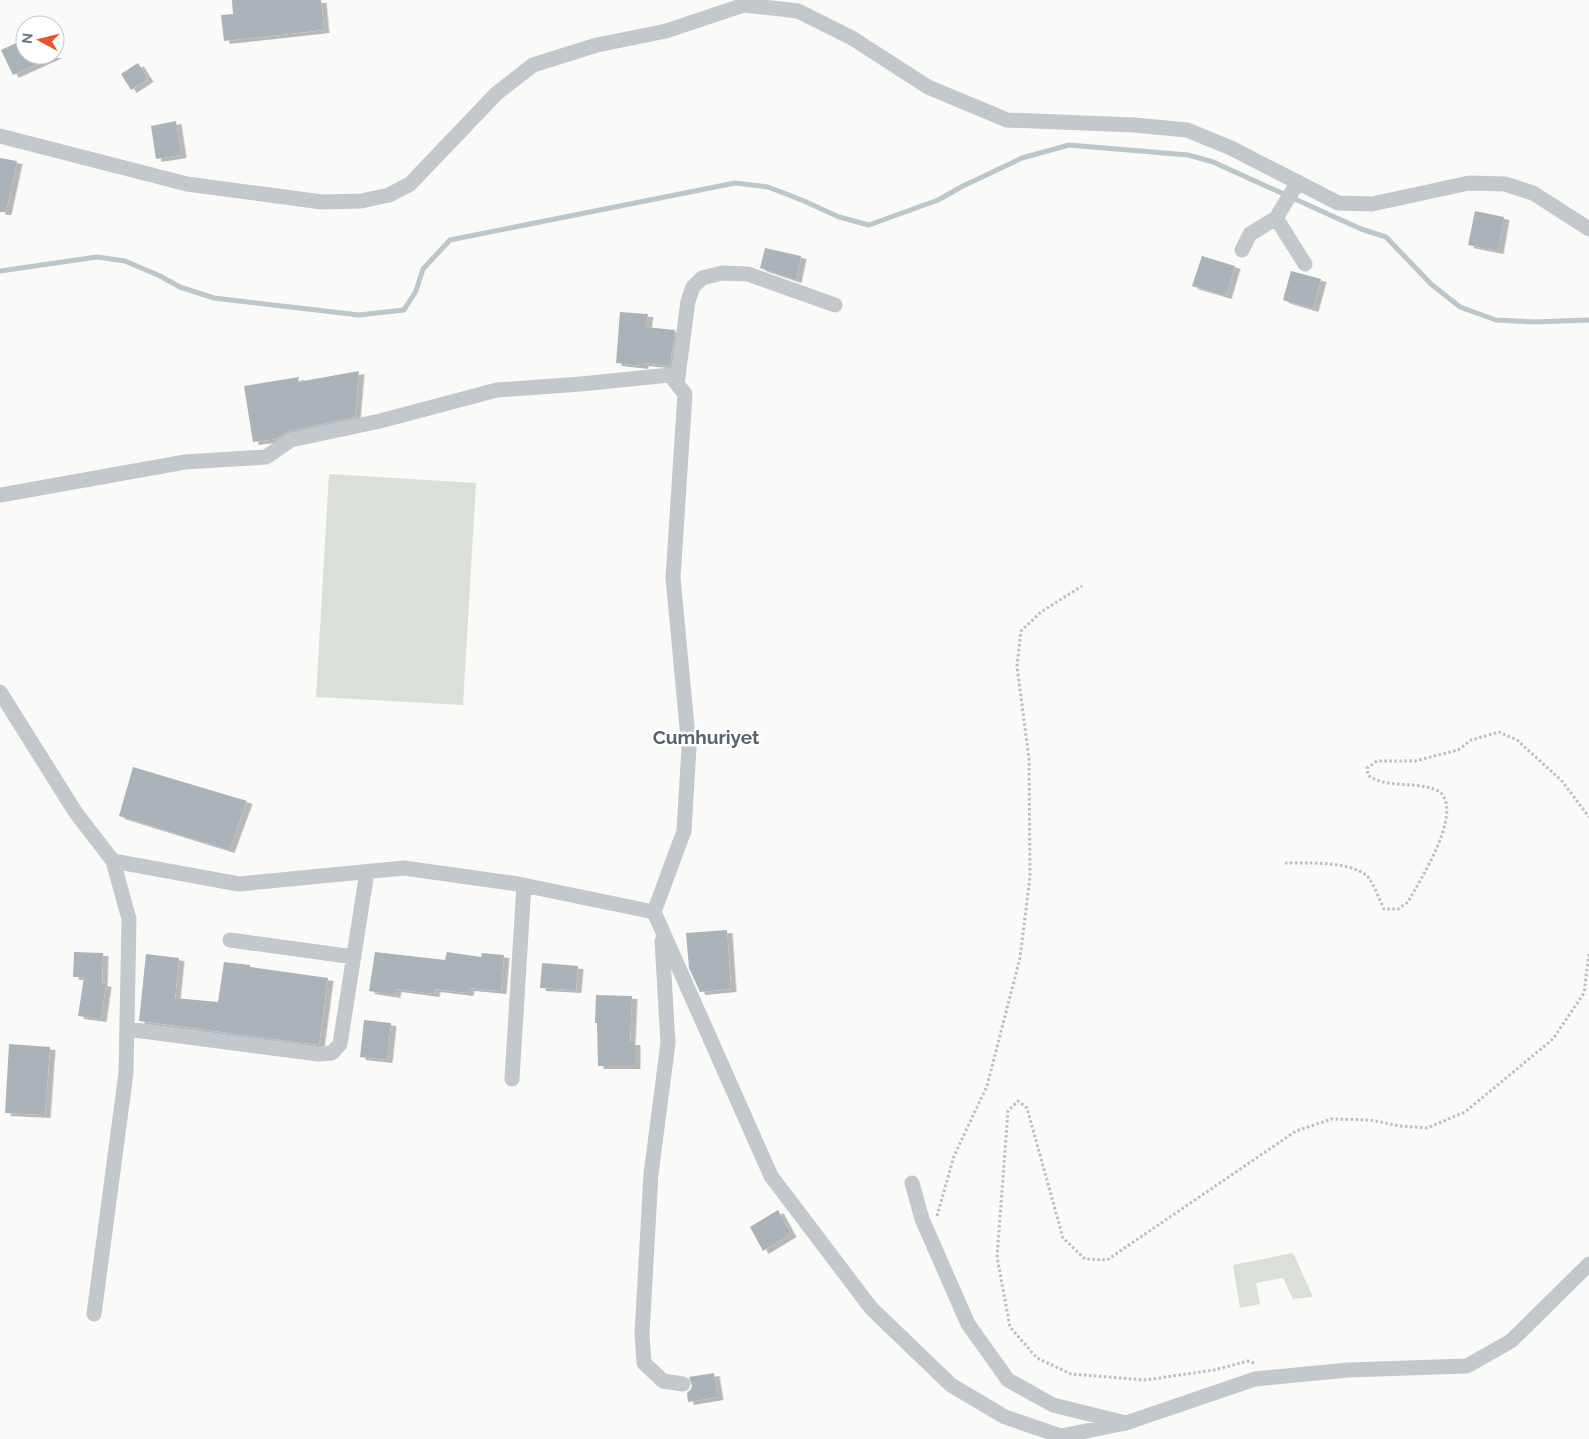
<svg xmlns="http://www.w3.org/2000/svg" width="1589" height="1439" font-family="Raleway,sans-serif">
<style>
.green{fill:#dadfd7}
.lines{fill:none;stroke-linecap:round;stroke-linejoin:round}
.stream{stroke:#bbc7cb;stroke-width:5}
.building{fill:#aab3b9;filter:url(#shadow)}
.path{stroke:#bbbfc2;stroke-width:3;stroke-dasharray:2.5 2.5;stroke-linecap:butt}
.minor{stroke:#c3c8cc;stroke-width:15}
.labels{text-anchor:middle;stroke-width:5;stroke-linejoin:round;paint-order:stroke}
.district-label{font-size:19px;font-weight:bold;fill:#57646e;stroke:#fff}
</style>
<defs>
<filter id="shadow"><feDropShadow dx="5.5" dy="3" stdDeviation="0" flood-color="#0004"/></filter>
</defs>
<rect width="100%" height="100%" fill="#fafaf8"/>
<!-- green -->
<path class="green" d="M329,474l147,9 -13,222 -147,-8z
M1293,1253l20,44 -20,2 -10,-21 -27,5 4,21 -20,4 -7,-43z"/>
<g class="lines">
<!-- stream -->
<path class="stream" d="M0,271l97,-14 28,4 35,15 20,11 34,11 145,17 45,-5 12,-19 7,-22 27,-29 285,-57 33,4 36,14 35,16 30,8 69,-25 25,-14 59,-28 47,-13 119,10 25,7 148,67 25,8 45,47 29,23 36,13 39,2 54,-2"/>
</g>
<!-- building -->
<path class="building" d="M232,0h89l3,30 -100,11 -3,-26 12,-1z
M25,39v16h32l-44,20 -12,-25z
M138,63l10,16 -17,11 -10,-16z
M176,121l5,34 -25,4 -5,-33z
M0,158l17,3 -11,51h-6z
M1475,211l29,6 -6,34 -30,-6z
M765,248l36,8 -5,24 -36,-12z
M1202,256l33,10 -9,30 -34,-10z
M1291,271l30,8 -8,30 -30,-9z
M620,312l28,2 -2,13 29,3 -5,36 -27,-3v3l-27,-3z
M359,371l-4,46 -66,14 -13,8 -23,3 -9,-56 55,-9 -1,5z
M133,767l114,34 -18,49 -110,-34z
M727,930l4,59 -31,3 -11,-24 -3,-35z
M74,952l29,1 -1,30 4,1 -5,35 -23,-3 6,-39h-11z
M375,952l70,8 2,-8 34,5 1,-4 22,2 -3,36 -32,-3 -1,5 -33,-4 -1,5 -38,-5 -1,6 -26,-4z
M146,954l33,4 -4,40 43,4 6,-40 26,3v2l78,11 -9,67 -180,-24z
M542,963l36,3 -2,24 -36,-2z
M596,995l36,1 -2,46h5v24h-37l-1,-43h-2z
M364,1020l27,3 -4,37 -27,-3z
M9,1044l41,3 -5,68 -40,-2z
M778,1210l13,24 -28,17 -13,-24z
M714,1373l4,24 -30,5 -1,-9 4,-4 1,-4 -3,-8z"/>
<g class="lines">
<!-- path -->
<path class="path" d="M1285,863c23,0 62,-2 81,12 6,4 14,26 18,34h14l10,-7c12,-22 54,-87 33,-109 -7,-6 -20,-7 -29,-8 -14,-1 -34,-1 -44,-10l-1,-7 10,-7h38l43,-11 13,-10 28,-8 18,8 45,41 27,36
M937,1216l17,-60 33,-70 33,-128 10,-81 -1,-118 -12,-93 4,-35 20,-19 41,-26
M1254,1363l-6,-2 -34,9 -69,10 -74,-6 -34,-16 -27,-31 -13,-70 11,-146 10,-10 9,7 36,130 22,21 22,1 189,-129 36,-12 38,1 30,6 27,2 38,-16 88,-73 31,-46 5,-40"/>
<!-- minor -->
<path class="minor" d="M0,136l187,48 135,18 39,-1 28,-6 21,-11 87,-91 36,-28 64,-20 69,-14 78,-26 54,6 54,27 76,49 79,33 127,5 53,5 44,18 107,55 34,1 97,-21 36,1 28,9 56,36
M1276,218l29,46
M1242,250l8,-16 26,-16 22,-36
M677,384l11,-83 5,-14 9,-9 20,-5 26,1 87,31
M0,495l185,-33 81,-5 25,-17 89,-19 117,-31 84,-6 89,-9 15,19 -12,184 16,170 -5,83 -30,81 -136,-28 -114,-16 -165,16 -126,-23 -37,-48 -76,-121
M654,912l117,264 100,132 80,77 54,32 56,19 65,-13 129,-44 93,-9 119,-4 44,-25 78,-77
M230,940l124,17
M662,941l6,102 -17,131 -9,160 2,29 19,18 20,3
M127,1029l191,25 14,-1 8,-9 27,-172
M512,1079l12,-194
M912,1183l10,36 46,105 40,56 45,25 69,17
M94,1314l32,-241 3,-154 -16,-58"/>
</g>
<g class="labels">
<!-- district labels -->
<g class="district-label">
<text x="706" y="744">Cumhuriyet</text>
</g>
</g>
<!-- north arrow -->
<g transform="translate(40 40) rotate(277)"><circle r="24" fill="#ffffff" stroke="#c1c8cd"/>
<path d="M0-4L9 19L0 12L-9 19Z" fill="#e4572e"/>
<text y="-8" font-size="14" font-weight="bold" text-anchor="middle" fill="#657683">N</text>
</g>
</svg>
